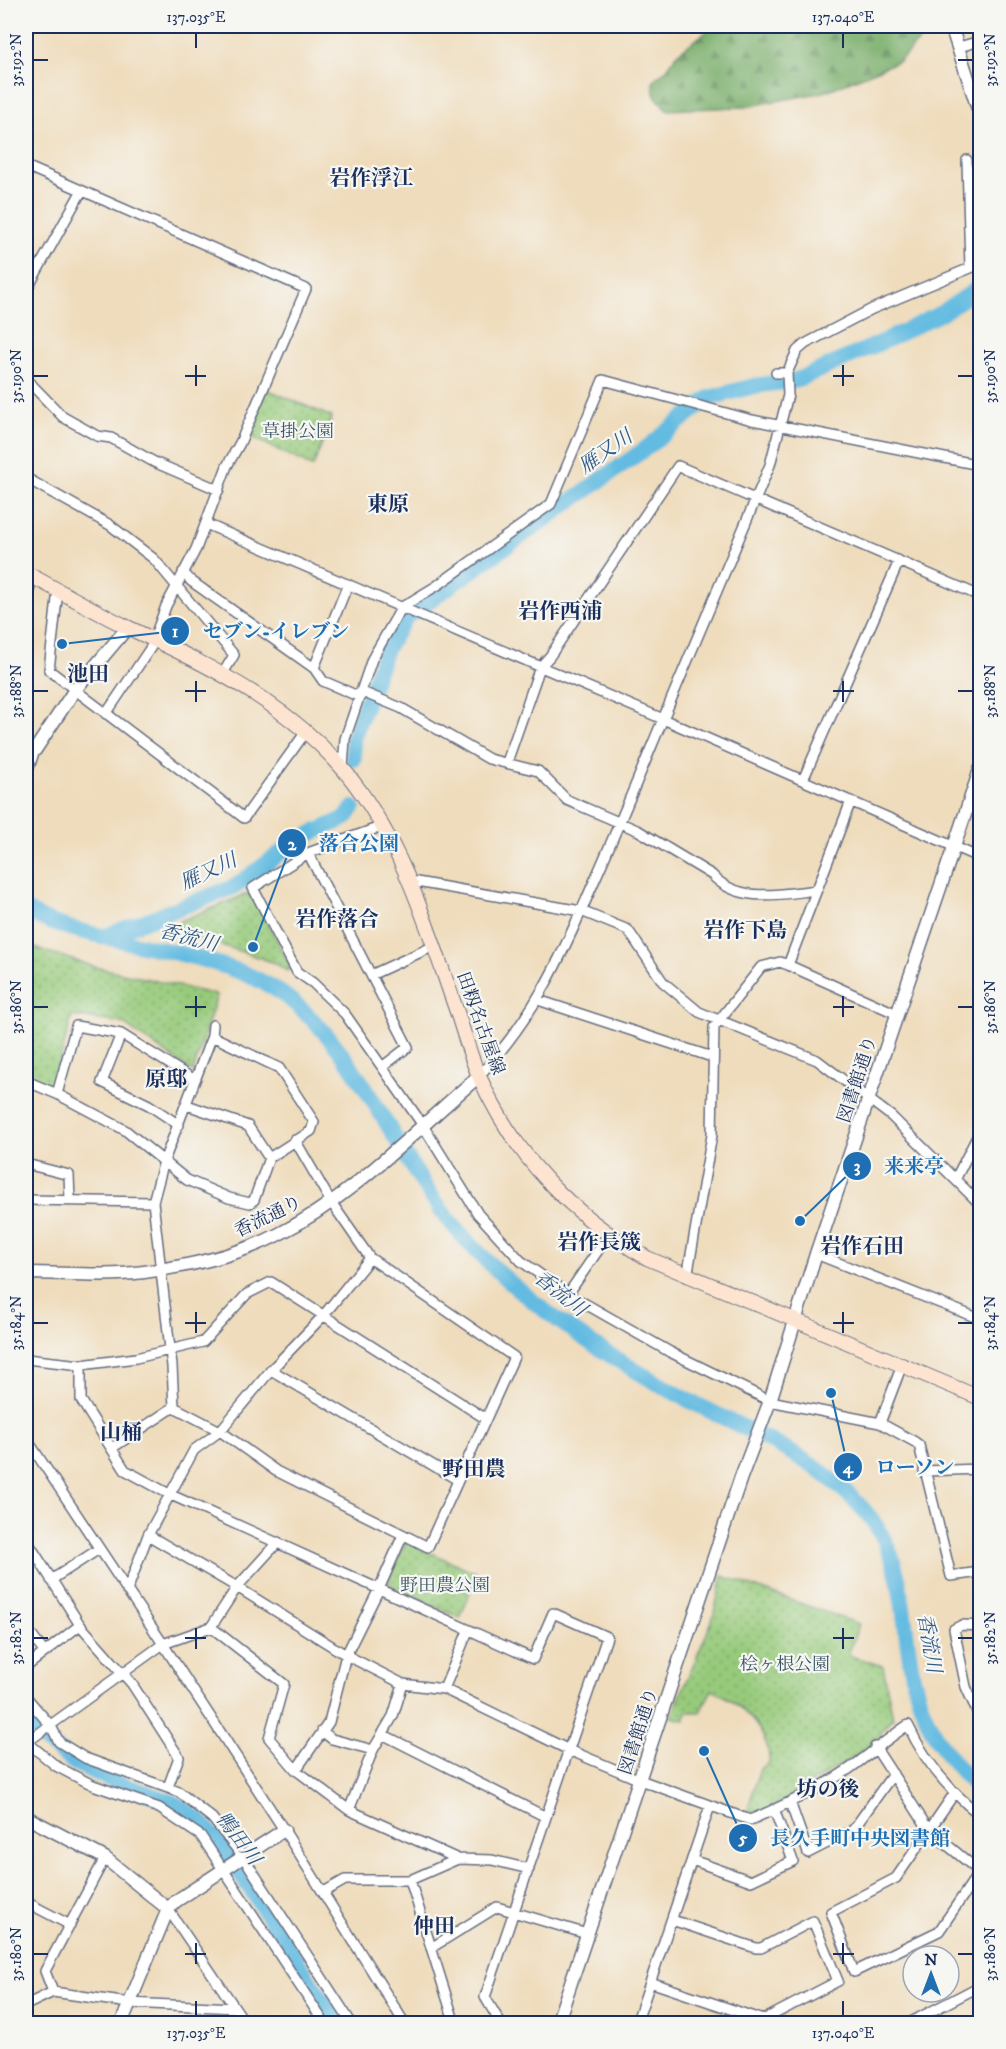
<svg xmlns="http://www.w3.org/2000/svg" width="1006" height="2049" font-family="'IM FELL DW Pica','Noto Serif JP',serif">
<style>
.grass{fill:url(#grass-dots);stroke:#597c6c;stroke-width:1.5}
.forest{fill:url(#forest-firs);stroke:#4a6e64;stroke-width:1.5}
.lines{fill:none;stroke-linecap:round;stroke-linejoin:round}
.river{stroke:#64bbe1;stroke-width:16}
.minor-casing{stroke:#656c7f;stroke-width:12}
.tertiary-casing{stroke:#656c7f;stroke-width:15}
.secondary-casing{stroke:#656c7f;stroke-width:16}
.minor{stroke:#fff;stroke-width:9}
.tertiary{stroke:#fff;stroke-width:12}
.secondary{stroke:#fde4d1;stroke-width:14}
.ticks{fill:none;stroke:#1b2f5e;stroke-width:2}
.labels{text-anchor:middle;stroke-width:4.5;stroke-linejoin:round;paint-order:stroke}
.park-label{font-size:18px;fill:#3a5665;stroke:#f6f6f2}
.street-label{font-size:18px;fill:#1b2f5e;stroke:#f6f6f2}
.water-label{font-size:20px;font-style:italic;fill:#315985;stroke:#f6f6f2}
.quarter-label{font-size:21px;font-weight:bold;fill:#1b2f5e;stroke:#f6f6f2}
.leader{fill:none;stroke:#1f6fb2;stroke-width:2}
.callout-dot{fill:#1f6fb2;stroke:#f6f6f2;stroke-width:2}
.mark-label{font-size:18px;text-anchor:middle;font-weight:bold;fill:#fff}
.callout-label{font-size:20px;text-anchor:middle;font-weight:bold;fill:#1f6fb2;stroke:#f6f6f2;stroke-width:4.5;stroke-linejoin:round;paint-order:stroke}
.neatline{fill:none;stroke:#1b2f5e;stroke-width:2}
.ticks-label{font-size:15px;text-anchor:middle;fill:#1b2f5e}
</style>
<defs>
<pattern id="grass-dots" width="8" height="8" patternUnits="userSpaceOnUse" patternTransform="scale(1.5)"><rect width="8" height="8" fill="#97ca7a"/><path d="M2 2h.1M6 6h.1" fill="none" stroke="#7aa467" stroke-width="1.8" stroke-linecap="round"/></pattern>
<pattern id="forest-firs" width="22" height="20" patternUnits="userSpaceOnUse" patternTransform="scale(1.5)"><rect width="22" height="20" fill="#79ae6a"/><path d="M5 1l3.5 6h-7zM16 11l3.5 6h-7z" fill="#628e5a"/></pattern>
</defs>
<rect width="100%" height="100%" fill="#f6f6f2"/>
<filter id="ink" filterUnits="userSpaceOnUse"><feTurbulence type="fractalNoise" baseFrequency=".0167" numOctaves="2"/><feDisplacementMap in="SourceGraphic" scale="12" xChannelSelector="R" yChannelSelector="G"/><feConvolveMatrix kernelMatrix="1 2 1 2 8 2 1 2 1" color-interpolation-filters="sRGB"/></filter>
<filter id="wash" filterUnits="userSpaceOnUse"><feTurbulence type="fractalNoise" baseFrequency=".008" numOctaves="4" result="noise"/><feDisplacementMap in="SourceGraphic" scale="24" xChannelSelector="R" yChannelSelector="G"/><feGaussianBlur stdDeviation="1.35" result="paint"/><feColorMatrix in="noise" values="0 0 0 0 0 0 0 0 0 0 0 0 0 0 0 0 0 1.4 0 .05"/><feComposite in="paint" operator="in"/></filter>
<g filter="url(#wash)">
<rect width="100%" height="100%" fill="#efdcbc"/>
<!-- grass -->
<path class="grass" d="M266,389l66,28 -19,50 -66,-32z
M252,892l39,76 -4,3 -12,-8 -96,-32 1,-10z
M26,945l66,21 125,29 -24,77 -71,-49 -50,-7 -19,71 -27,-12z
M406,1542l71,31 -17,45 -73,-34z
M723,1576l136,48 -11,31 35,11 10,52 -23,29 -110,68 -13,-4 13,-42 9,-6c2,-31 -30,-62 -57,-73l-12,22h-13l-2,8 -14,-3 41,-96z"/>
<!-- forest -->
<path class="forest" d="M714,26h220l-35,35 -75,31 -79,15 -78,3 -13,-16 -1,-14 13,-10 12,-17z"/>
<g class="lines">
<!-- river -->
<path class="river" d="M354,759l-1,-20 33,-90 20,-32 239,-168 64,-51 45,-12 43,-6 92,-41 54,-27 37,-25
M26,910c22,14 46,19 71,25 56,14 137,25 184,58 72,50 106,141 155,210 16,23 35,43 55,62 59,56 128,98 199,136 64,33 132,58 179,115 39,48 32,109 45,165 11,46 33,78 66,110
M103,937l133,-51 63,-47 47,-21 7,-10
M26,1717l20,25 29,21 43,20 57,20 25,17 29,36 109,168"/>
</g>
</g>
<g filter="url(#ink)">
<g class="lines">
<defs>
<path id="minor" d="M959,47l21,-6
M967,160l3,107
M26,166l280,123 -66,154 -13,23 -31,83 -30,57 -15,41 -45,67
M26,291l55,-99
M776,373h11l10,-22 8,-7 67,-35 108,-45
M26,379l37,38 34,19 14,2 43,24 65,28
M26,478l84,47 44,34 80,96 -12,20
M206,524l457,195 107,-254 18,-70 -1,-22
M183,572l8,9 123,87 9,13 37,16
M58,590l-9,80 195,148 61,-85
M26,618l5,-42
M314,668l34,-84
M362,692l39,16 88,51 49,12 29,29 72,31 73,44c27,29 69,19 105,15
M507,762l33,-95 10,-11 128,-190 302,130
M343,768l2,-29 27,-80 30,-52 36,-22 113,-81 52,-124 149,40 228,45
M26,776l9,-26
M803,780l96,-219
M383,826l-75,27 -55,35 44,84 16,11 32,31 77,110 56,90 43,47 47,33 102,58 100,49 110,22 35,19 4,3 32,131 29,-4
M308,853l100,194 -26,20
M411,881l170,30 47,19 35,52 36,30 118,48 74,56 89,88
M788,965l109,49
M371,975l63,-29
M538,1000l174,57
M213,1025l-1,11 -48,125 -11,41 19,164 2,41 46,24 56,40 152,76 86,-190 -144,-99 -39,-56 -36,-62
M121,1034l-19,48 47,23 30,20
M479,1076c56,-60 82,-118 114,-192 24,-54 47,-110 70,-165l317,139
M26,1081l31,13 68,36 62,50 42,18 21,5 4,-3 15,-42 42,-27 3,-9 -35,-54 -67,-32
M57,1094l19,-68 45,8 74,46
M187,1105l61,21 21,32
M26,1164l43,11 1,25
M956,1178l24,-47
M26,1200l127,2
M816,1254l164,65
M370,1258l-47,58 -52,54 -51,61 -26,19 -46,85 89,52 -26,40 -48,17 121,186 121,194
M687,1277l25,-142 2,-108 47,-60 19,-5 8,3 63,-164
M568,1294l40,-58
M26,1359l55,6 55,-7 67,-16 44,-48 24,-12 215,137
M81,1365v35l44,70 44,24 210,95 -33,66 -109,-68 41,-45
M271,1370l187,110
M880,1423l22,-58
M26,1438l137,206 -136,98 29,24 17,9 20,10 66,23 42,28 124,188
M112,1448l62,-41
M924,1471l56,-2
M403,1535l-24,54 154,70 20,-46 54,24 -122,360 16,27
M26,1539l54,86 -54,42
M51,1580l48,-31
M127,1591l21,-56
M80,1625l52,59 47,73 -11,30
M980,1626l-18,-1 -8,4 12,58 14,31
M211,1627l73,57 -15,54 27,32 53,40 109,49 34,1 37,9
M26,1628l18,24
M444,1689l24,-58
M26,1697l25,29 8,16 26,16 94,34 33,26 32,40 108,166
M322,1731l10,8 41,11
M382,1734l164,83
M875,1747l54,83 51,42
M296,1770l33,-48 17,-67 57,29 41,5 125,61 71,30 110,40c33,-14 68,-30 99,-51 20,-14 38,-30 59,-44 17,37 40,65 72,90
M954,1794l-58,84 -65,34 23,60 85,-41 41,-60
M790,1802l18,51 45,-23 40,-56
M349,1810l24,-60 20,-34 10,-32
M105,1858l-60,113 8,21 76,11 106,5
M692,1860l59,21 42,-20 -19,-52
M410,1880l45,144
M324,1892l21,-12h65l48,-21
M26,1902l44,23
M168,1909l78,115
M431,1948l66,-41 90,27
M650,1982l113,38 75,-39 -25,-60 -52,27h-5l-84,-28
M26,2005l27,-13
M636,2024l74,-218
M907,2024l73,-38"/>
<path id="tertiary" d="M951,26l29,89
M35,750l39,-59 54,-64
M26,1273c38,0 80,4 118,-1 46,-6 94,-16 135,-38 76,-39 136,-104 200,-158
M26,1817l79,41 63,51
M121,2024l47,-115 8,-8 108,-71
M557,2024l184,-547 29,-76 46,-147 164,-484"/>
<path id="secondary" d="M26,573c34,18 68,38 103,55 84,39 176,84 231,163 47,66 70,144 97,221 7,21 13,44 22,64 36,81 92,139 168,182l333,140"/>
</defs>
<!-- minor casing -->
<use href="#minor" class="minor-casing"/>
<!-- tertiary casing -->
<use href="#tertiary" class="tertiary-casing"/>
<!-- secondary casing -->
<use href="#secondary" class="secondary-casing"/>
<!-- minor -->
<use href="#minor" class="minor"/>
<!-- tertiary -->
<use href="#tertiary" class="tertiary"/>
<!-- secondary -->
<use href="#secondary" class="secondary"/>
</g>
</g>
<!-- ticks -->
<path class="ticks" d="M196,33v15M843,33v15M33,60h15M958,60h15M196,365v21M843,365v21M33,376h15M185,376h21M833,376h21M958,376h15M196,681v21M843,681v21M33,691h15M185,691h21M833,691h21M958,691h15M196,996v21M843,996v21M33,1007h15M185,1007h21M833,1007h21M958,1007h15M196,1312v21M843,1312v21M33,1323h15M185,1323h21M833,1323h21M958,1323h15M196,1628v21M843,1628v21M33,1638h15M185,1638h21M833,1638h21M958,1638h15M196,1943v21M843,1943v21M33,1954h15M185,1954h21M833,1954h21M958,1954h15M196,2001v15M843,2001v15"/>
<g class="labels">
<!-- park labels -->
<g class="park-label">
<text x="298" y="437">草掛公園</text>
<text x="445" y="1591">野田農公園</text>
<text x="785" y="1670">桧ヶ根公園</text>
</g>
<!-- street labels -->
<g class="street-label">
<text transform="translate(481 1023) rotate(70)" y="6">田籾名古屋線</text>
<text transform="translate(857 1079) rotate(-72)" y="6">図書館通り</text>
<text transform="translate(268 1216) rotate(-26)" y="6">香流通り</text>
<text transform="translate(638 1731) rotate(-72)" y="6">図書館通り</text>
</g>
<!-- water labels -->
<g class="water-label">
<text transform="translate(605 451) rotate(-35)" y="7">雁又川</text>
<text transform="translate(208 871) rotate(-25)" y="7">雁又川</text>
<text transform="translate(189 937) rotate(14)" y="7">香流川</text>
<text transform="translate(561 1293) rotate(38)" y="7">香流川</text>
<text transform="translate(930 1643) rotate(80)" y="7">香流川</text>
<text transform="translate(239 1838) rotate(53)" y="7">鴨田川</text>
</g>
<!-- quarter labels -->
<g class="quarter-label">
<text x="371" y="185">岩作浮江</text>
<text x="388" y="511">東原</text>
<text x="560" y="618">岩作西浦</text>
<text x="88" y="681">池田</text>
<text x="337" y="926">岩作落合</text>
<text x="745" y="937">岩作下島</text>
<text x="166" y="1086">原邸</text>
<text x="599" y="1249">岩作長筬</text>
<text x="862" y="1253">岩作石田</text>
<text x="121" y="1439">山桶</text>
<text x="474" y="1476">野田農</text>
<text x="828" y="1796">坊の後</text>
<text x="434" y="1933">仲田</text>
</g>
</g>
<!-- callouts -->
<path class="leader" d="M62 644L175 631M253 947L292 843M800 1221L857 1166M831 1393L848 1467M704 1751L743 1838"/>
<g class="callout-dot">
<circle cx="62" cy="644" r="6"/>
<circle cx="253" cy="947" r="6"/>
<circle cx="800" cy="1221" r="6"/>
<circle cx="831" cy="1393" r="6"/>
<circle cx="704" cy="1751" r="6"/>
<circle cx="175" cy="631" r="15"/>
<circle cx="292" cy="843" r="15"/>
<circle cx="857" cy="1166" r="15"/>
<circle cx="848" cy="1467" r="15"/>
<circle cx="743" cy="1838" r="15"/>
</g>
<g class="mark-label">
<text x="175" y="637">1</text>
<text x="292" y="850">2</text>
<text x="857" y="1172">3</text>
<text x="848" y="1473">4</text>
<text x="743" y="1844">5</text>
</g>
<g class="callout-label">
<text x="276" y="638">セブン-イレブン</text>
<text x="359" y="850">落合公園</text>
<text x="914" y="1173">来来亭</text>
<text x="915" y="1474">ローソン</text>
<text x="860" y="1845">長久手町中央図書館</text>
</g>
<!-- margin -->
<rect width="1006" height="2049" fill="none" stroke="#f6f6f2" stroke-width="66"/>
<!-- north arrow -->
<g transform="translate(931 1974)"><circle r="28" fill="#f6f6f2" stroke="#9ea6b7" stroke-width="1.5"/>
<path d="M0-4.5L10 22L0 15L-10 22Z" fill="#1f6fb2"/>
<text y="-9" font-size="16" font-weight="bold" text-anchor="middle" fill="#1b2f5e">N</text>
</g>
<rect x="33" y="33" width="940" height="1983" class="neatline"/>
<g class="ticks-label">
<text x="196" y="22">137.035°E</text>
<text x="843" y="22">137.040°E</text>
<text transform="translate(16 60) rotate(-90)" y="5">35.192°N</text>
<text transform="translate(990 60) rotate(-90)" y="5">35.192°N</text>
<text transform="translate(16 376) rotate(-90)" y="5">35.190°N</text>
<text transform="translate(990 376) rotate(-90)" y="5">35.190°N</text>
<text transform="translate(16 691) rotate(-90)" y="5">35.188°N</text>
<text transform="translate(990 691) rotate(-90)" y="5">35.188°N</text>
<text transform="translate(16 1007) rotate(-90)" y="5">35.186°N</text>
<text transform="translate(990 1007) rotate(-90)" y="5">35.186°N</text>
<text transform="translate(16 1323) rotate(-90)" y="5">35.184°N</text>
<text transform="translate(990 1323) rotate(-90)" y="5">35.184°N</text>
<text transform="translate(16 1638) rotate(-90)" y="5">35.182°N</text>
<text transform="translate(990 1638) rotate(-90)" y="5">35.182°N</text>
<text transform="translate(16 1954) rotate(-90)" y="5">35.180°N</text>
<text transform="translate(990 1954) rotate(-90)" y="5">35.180°N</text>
<text x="196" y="2038">137.035°E</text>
<text x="843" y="2038">137.040°E</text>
</g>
</svg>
